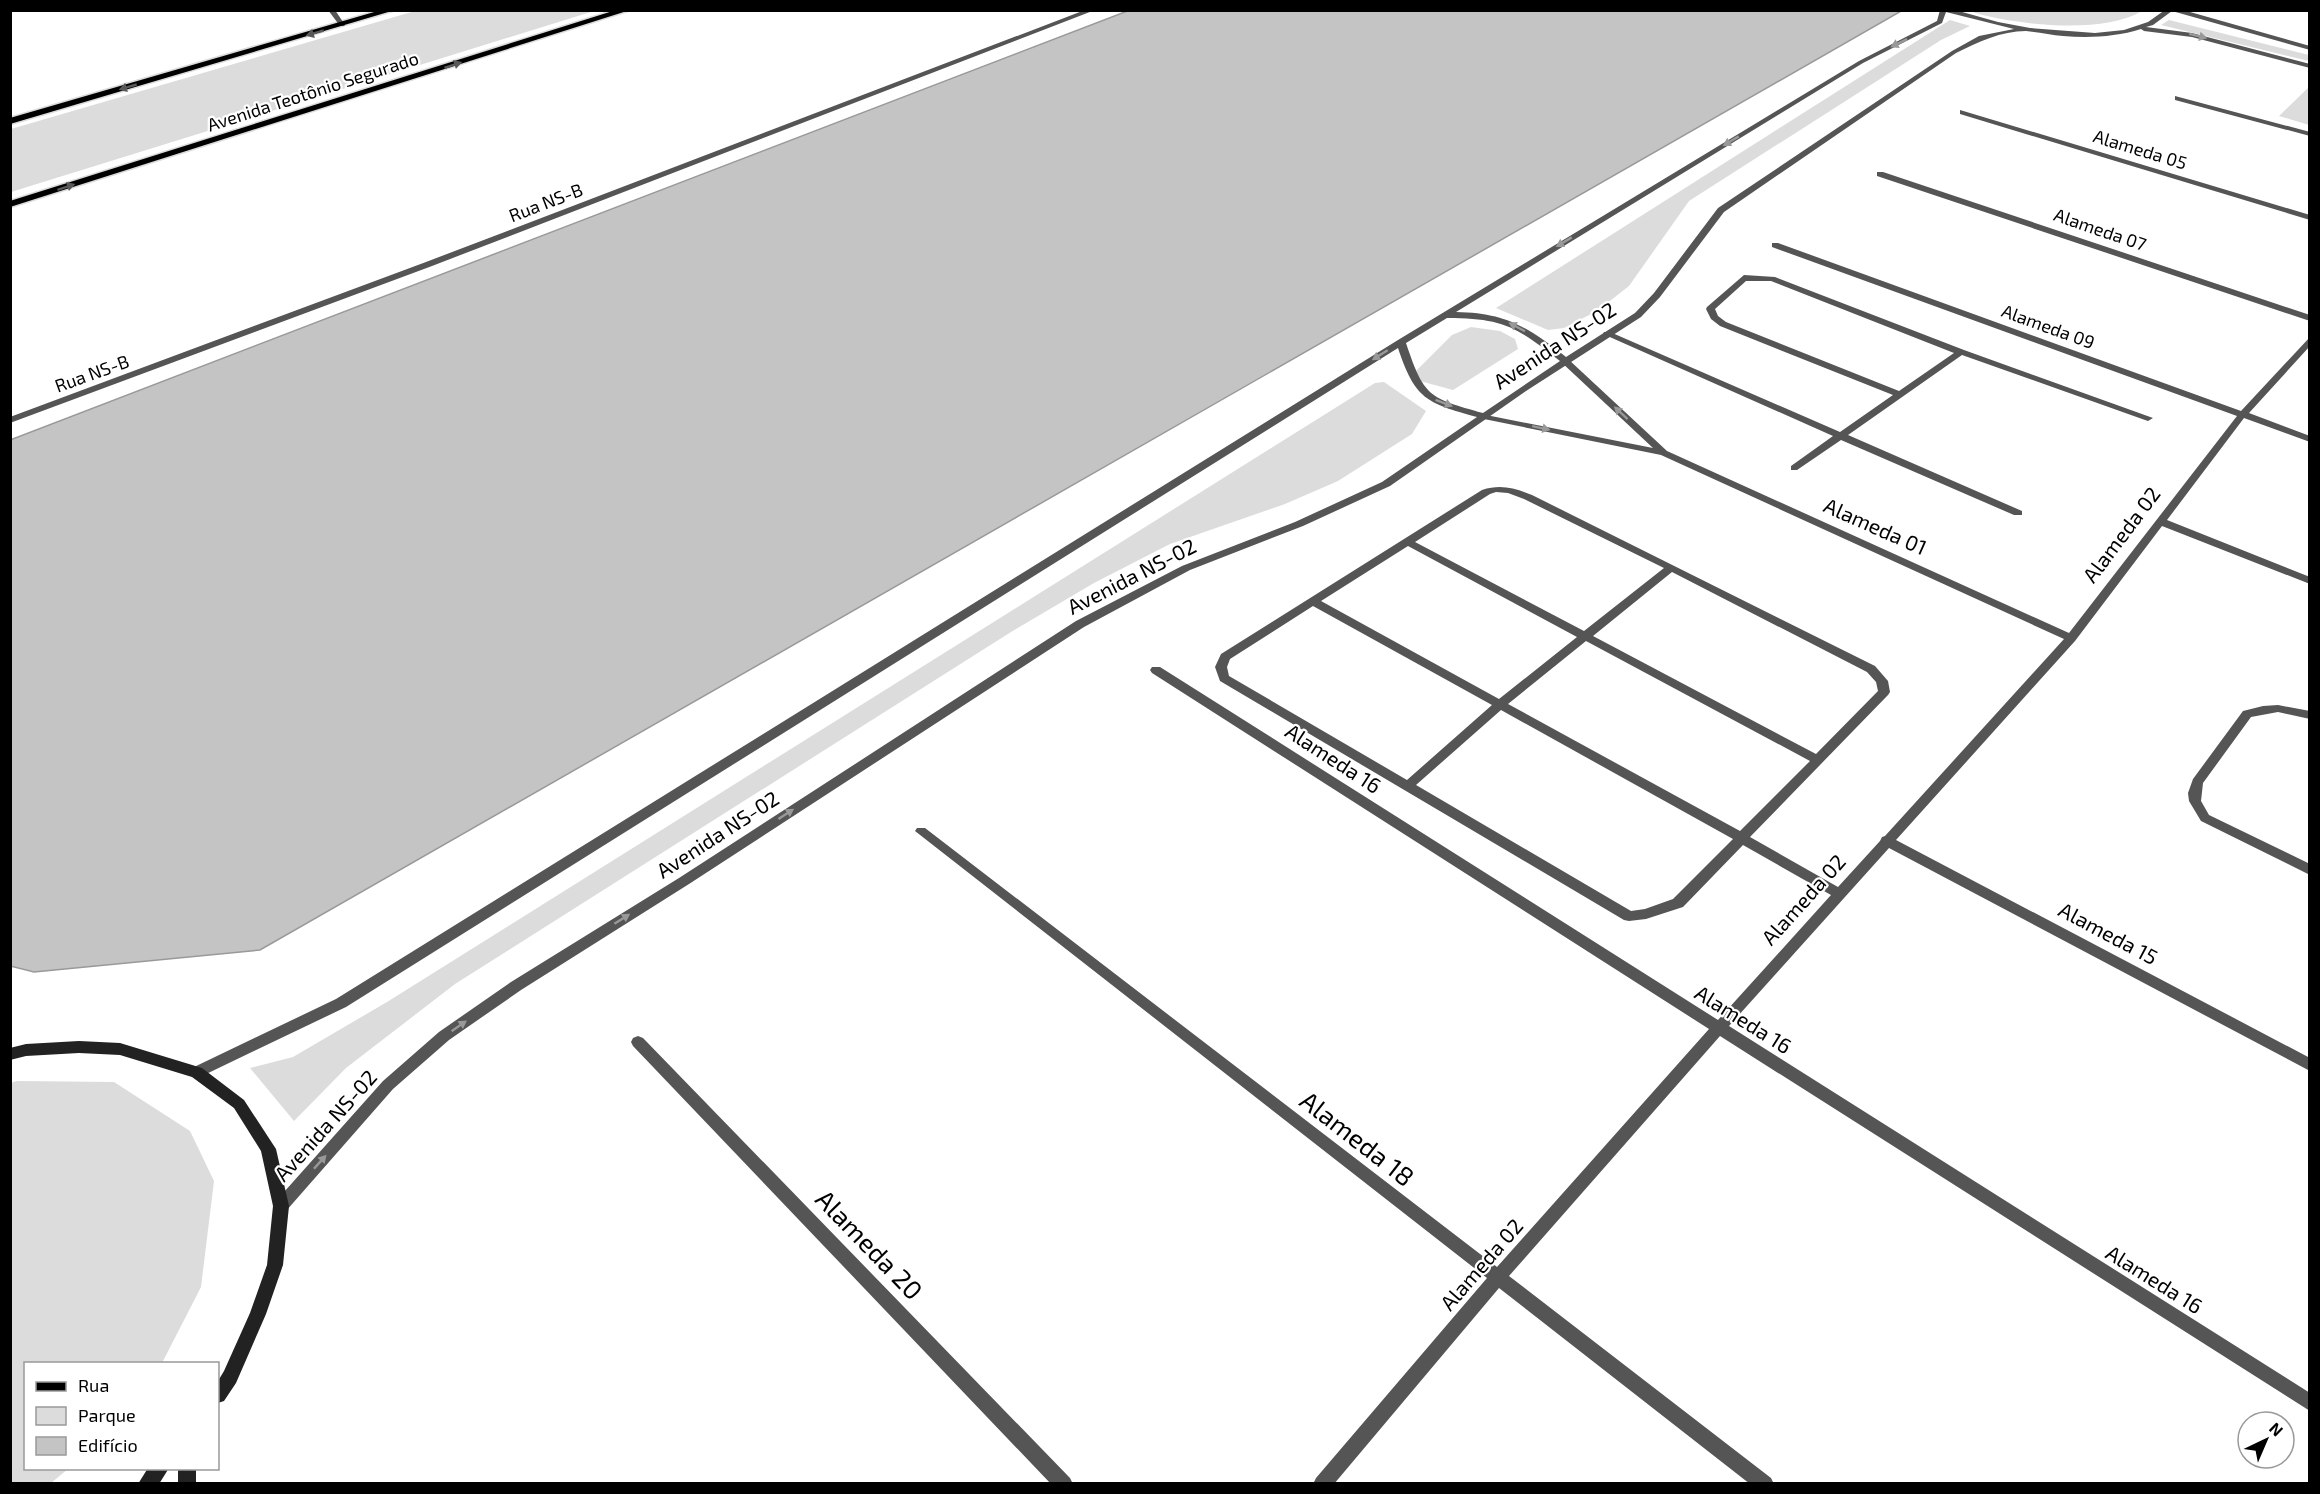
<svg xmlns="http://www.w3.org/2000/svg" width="2320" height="1494" font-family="'Exo 2',sans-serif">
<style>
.green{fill:#dcdcdc}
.building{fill:#c4c4c4;stroke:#999;stroke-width:1.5}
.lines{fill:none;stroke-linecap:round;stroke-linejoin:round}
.primary-casing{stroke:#dbdbdb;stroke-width:3}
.service{fill:#555;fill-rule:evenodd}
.minor{fill:#555;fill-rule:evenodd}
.tertiary{fill:#555;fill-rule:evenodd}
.secondary{fill:#222;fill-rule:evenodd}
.primary{fill:#000;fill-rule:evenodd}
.oneway{fill:#595959}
.oneway2{fill:#999}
.labels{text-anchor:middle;stroke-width:4.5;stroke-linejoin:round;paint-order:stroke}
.far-street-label{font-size:18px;fill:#000;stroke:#fff}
.street-label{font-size:21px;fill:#000;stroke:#fff}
.near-street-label{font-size:26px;fill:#000;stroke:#fff}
</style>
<rect width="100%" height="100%" fill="#fff"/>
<!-- green -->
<path class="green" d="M415,11h179l-583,181v-63z
M1969,11h173c-40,24 -129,14 -173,0z
M1950,20l20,6 -29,14 -252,161 -60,85 -32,25 -33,17 -16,2 -52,-22z
M2169,20l140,35v6l-148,-36z
M2309,87v38l-30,-9z
M1471,327l29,4 15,8 3,10 -65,41 -33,-9 -4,-10 36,-36z
M1384,382l42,29 -14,23 -74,47 -53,23 -115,40 -76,39 -83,49 -556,352 -109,84 -52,53 -44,-53 43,-11 94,-55 988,-619z
M17,1081l97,1 76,49 24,50 -13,106 -39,76 -136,1v104l42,1 -17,14h-40l-1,-400z"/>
<!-- building -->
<path class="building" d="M1130,10h773l-1643,940 -226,22 -24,-6v-526z"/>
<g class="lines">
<defs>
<path id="primary" d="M381,10h14l-385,114v-6z
M616,10h14l-620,197v-6z"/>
</defs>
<!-- primary casing -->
<use href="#primary" class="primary-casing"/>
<!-- service -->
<path class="service" d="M328,10h7l10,15 -1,1h-4z"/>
<!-- minor -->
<path class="minor" d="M1085,10h10l-663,256 -422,157v-6l416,-155z
M2175,96l135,36v4l-135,-36z
M1960,110l350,105v5l-350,-106z
M1877,172h6l427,143v6l-433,-145z
M1772,243h6l463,168 69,-74v9l-61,67 61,23v6l-66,-24 -77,102 143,57v7l-148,-58 -87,115 -179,199 414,218v13l-421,-223 -160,178 581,367v18l-590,-375 -211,240 262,202 3,6h-24l-251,-196 -165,196h-21l3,-6 171,-200 -572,-447 2,-3h8l572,439 212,-238 -557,-356 -2,-3 2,-3h8l558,353 113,-125 -88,-50 -60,62 -37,12 -17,2 -5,-1 -404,-239 -5,-14 6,-13 261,-164c19,-6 32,-2 50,5l343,171 13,15 2,11 -2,3 -138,142 88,50 42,-46 2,-4 3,-1 179,-197 -403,-184 -177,-36 -3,-1v-4l172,34 -93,-87 2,-2h6l99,92 402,182 168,-217 -465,-169zM1496,492l12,1 16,6 140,69 -80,63 -169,-89 75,-48zM1408,546l169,91 -78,62 -178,-98zM1672,572l195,100 9,10 2,9 -62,63 -223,-118zM1313,606l179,99 -85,75 -178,-104 -2,-9 3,-8zM1586,641l224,120 -70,70 -232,-127zM1501,710l232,129 -60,60 -28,10 -14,2 -215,-126z
M1744,275l31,2 189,73 189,68 -5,3 -3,-1 -183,-65 -114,80 174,76v4h-8l-173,-75 -44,30h-6v-4l42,-30 -230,-102 1,-2h6l230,100 53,-37 -173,-69 -9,-7 -5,-10 1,-2zM1746,281h25l183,72 -55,38 -173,-69 -8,-6 -3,-7z
M2278,705l32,6v8l-32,-7 -27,5 -48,66 -2,18 8,14 101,49v11l-109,-54 -12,-20 -1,-8 5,-14 50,-68 20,-5z
M638,1036l5,2 427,440 3,6h-22l-418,-438 -2,-4 2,-4z"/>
<!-- tertiary -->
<path class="tertiary" d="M1940,10h15l43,12 32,6 65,5 29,-3 24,-8 17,-12h18l127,36v4l-138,-39 -19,14 -7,2 46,6 118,31v4l-118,-31 -48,-6 -3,-2c-25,8 -52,9 -78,7 -12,-1 -25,-4 -37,-5 -25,0 -48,11 -70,22l-232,159 -64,85 -19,20 -115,74 -136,95 -87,40 -113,44 -106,57 -395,257 -168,106 -72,50 -56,49 -107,122 -5,2 -5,-2 -3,-5 3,-5 107,-120 56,-49 72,-50 168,-104 397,-257 106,-55 113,-44 87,-40 95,-65c-51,-14 -62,-18 -79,-69l-1052,659 -144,69 -5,2 -5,-2 -2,-4 2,-4 144,-69 1062,-659 461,-279 78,-40zM1946,12l68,17 -35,7 -27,15 -234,157 -64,85 -19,20 -69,44c-39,-30 -59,-44 -110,-45l407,-249 79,-40zM1447,318c56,0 70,9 113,43l-77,52c-54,-15 -59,-16 -77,-70z"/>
<!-- secondary -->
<path class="secondary" d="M79,1041l41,2 82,25 42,32 32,49 13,57 -6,59 -17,49 -30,69 -12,18 -6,2v-22l6,-10 26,-58 17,-48 6,-59 -12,-55 -27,-43 -42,-31 -72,-22 -41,-2 -53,3 -16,4v-12l16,-4z
M148,1468h21l-10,16h-21z
M178,1468h18v16h-18z"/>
<!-- primary -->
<use href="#primary" class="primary"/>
</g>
<!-- one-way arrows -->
<defs><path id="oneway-solid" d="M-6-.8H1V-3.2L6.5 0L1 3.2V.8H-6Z" transform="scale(1.5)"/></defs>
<g class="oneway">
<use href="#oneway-solid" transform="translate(315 33) rotate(164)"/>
<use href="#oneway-solid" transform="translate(453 65) rotate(-18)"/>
<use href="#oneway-solid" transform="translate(128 87) rotate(164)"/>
<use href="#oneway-solid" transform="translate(66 187) rotate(-18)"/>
</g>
<g class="oneway2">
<use href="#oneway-solid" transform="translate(2198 36) rotate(14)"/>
<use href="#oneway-solid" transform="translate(1899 43) rotate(154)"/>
<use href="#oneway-solid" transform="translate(1731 141) rotate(149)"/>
<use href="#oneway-solid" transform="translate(1564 242) rotate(149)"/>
<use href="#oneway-solid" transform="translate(1517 327) rotate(-152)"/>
<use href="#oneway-solid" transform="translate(1380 355) rotate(148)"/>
<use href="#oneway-solid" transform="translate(1444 403) rotate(21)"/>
<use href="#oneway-solid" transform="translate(1621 413) rotate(-137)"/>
<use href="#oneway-solid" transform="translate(1541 428) rotate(12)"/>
<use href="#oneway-solid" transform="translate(786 814) rotate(-33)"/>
<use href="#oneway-solid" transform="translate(622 919) rotate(-32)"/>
<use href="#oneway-solid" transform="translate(459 1026) rotate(-35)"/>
<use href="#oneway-solid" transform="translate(320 1162) rotate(-48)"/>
</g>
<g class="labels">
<!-- far-street labels -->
<g class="far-street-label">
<text transform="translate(313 92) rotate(-18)" y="6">Avenida Teotônio Segurado</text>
<text transform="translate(2140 150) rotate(17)" y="6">Alameda 05</text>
<text transform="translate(546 203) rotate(-21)" y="6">Rua NS-B</text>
<text transform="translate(2100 230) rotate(19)" y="6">Alameda 07</text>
<text transform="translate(2048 327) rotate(20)" y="6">Alameda 09</text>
<text transform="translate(92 374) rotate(-20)" y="6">Rua NS-B</text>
</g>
<!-- street labels -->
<g class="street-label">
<text transform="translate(1555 346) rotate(-33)" y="7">Avenida NS-02</text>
<text transform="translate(1875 527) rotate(24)" y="7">Alameda 01</text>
<text transform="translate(2122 535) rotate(-53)" y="7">Alameda 02</text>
<text transform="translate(1132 577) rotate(-27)" y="7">Avenida NS-02</text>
<text transform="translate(1333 759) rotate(33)" y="7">Alameda 16</text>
<text transform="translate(718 835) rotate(-33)" y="7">Avenida NS-02</text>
<text transform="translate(1804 900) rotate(-48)" y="7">Alameda 02</text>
<text transform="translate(2108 934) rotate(28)" y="7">Alameda 15</text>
<text transform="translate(1743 1020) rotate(32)" y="7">Alameda 16</text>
<text transform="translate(326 1126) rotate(-48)" y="7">Avenida NS-02</text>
<text transform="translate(1482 1265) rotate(-49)" y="7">Alameda 02</text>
<text transform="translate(2154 1280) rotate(32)" y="7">Alameda 16</text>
</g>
<!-- near-street labels -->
<g class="near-street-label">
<text transform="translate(1357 1139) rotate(38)" y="9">Alameda 18</text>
<text transform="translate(869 1245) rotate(46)" y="9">Alameda 20</text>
</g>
</g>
<!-- border -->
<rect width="2320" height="1494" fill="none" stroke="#000000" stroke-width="24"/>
<!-- legend -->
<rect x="24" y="1362" width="195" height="108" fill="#ffffff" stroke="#999999" stroke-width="1.5"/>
<rect x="36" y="1382" width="30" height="9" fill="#000000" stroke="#999999" stroke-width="1.5"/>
<text x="78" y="1392" font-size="18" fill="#000000">Rua</text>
<rect x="36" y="1407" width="30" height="18" fill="#dcdcdc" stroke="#999999" stroke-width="1.5"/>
<text x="78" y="1422" font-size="18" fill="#000000">Parque</text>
<rect x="36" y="1437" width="30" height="18" fill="#c4c4c4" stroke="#999999" stroke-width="1.5"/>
<text x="78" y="1452" font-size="18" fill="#000000">Edifício</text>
<!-- north arrow -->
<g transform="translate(2266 1440) rotate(44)"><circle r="28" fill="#ffffff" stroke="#999999" stroke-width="1.5"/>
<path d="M0-4.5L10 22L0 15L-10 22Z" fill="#000000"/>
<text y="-9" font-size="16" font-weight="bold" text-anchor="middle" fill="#000000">N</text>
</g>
</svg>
